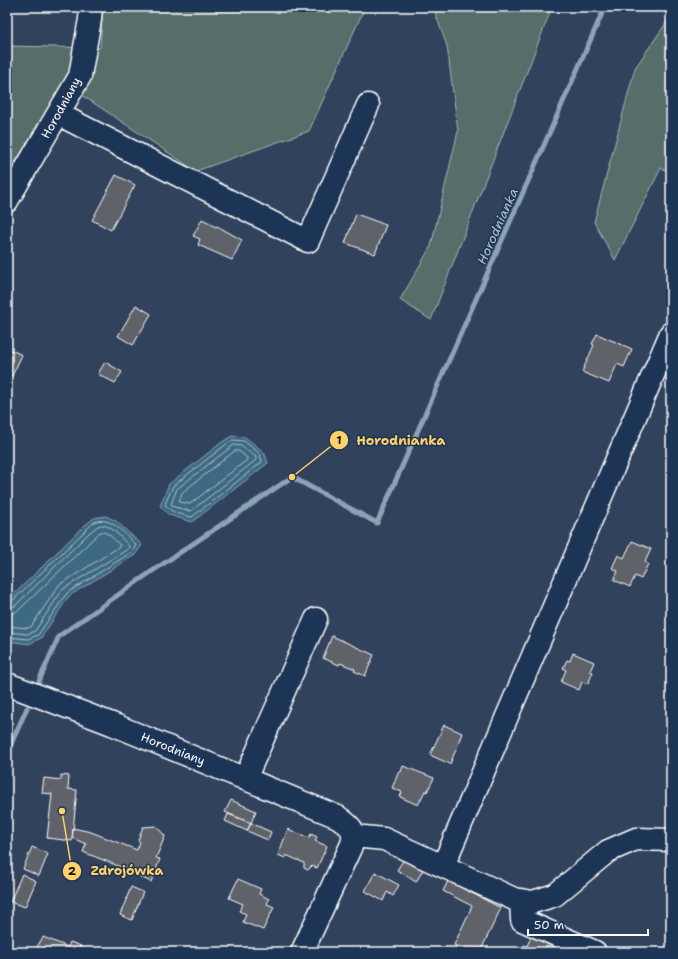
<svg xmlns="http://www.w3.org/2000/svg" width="678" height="959" font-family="'Shantell Sans',sans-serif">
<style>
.green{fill:#566d69;stroke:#aab6b4}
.water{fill:#3d6983;stroke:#8ba5b5}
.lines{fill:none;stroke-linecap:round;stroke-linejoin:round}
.shore{stroke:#b1c3cd;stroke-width:1}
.stream{stroke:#8ba5b5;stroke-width:5}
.building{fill:#61626b;stroke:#fff}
.minor-casing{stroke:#fff;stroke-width:25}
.minor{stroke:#1d3557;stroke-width:22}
.labels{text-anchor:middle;stroke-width:3;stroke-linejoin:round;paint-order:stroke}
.street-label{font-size:12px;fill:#fff;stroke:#1d3557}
.water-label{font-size:13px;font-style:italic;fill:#b1c3cd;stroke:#1d3557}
.leader{fill:none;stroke:#ffd166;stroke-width:1.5}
.callout-dot{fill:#ffd166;stroke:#1d3557;stroke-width:1.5}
.mark-label{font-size:12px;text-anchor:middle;font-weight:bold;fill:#111}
.callout-label{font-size:13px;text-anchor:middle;font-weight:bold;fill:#ffd166;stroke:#1d3557;stroke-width:3;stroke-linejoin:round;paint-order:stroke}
</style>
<rect width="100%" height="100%" fill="#31425d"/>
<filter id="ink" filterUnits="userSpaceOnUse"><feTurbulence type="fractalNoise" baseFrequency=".025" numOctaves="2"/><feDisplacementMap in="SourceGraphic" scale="8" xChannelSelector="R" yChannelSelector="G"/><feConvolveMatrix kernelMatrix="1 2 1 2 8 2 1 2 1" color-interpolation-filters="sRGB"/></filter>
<g filter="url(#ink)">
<!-- green -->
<path class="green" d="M103,7h262l-56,124 -113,40 -131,-87 -58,91v-129l93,2z
M433,7h119l-121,313 -31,-20 31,-54 27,-115 -11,-85z
M671,16v157l-10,-5 -46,92 -21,-38 41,-154z"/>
<!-- water -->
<path class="water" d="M232,436l13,1 19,15 4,11 -76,59 -23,-7 -9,-9 9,-22 53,-42z
M106,516l10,5 26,24 -7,10 -66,41 -28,42 -12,6 -22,-3v-40l77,-75 10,-8z"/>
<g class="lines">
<!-- shore -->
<path class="shore" d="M233,440l11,1 16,13 2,8 -70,55c-9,-2 -22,-4 -27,-13l8,-18 51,-40z
M234,445l7,1 15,11v3l-65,51 -17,-4 -3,-3 6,-15z
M235,451h4l8,7v2l-57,44 -11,-2 3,-9z
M7,603l4,-1 76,-73c3,-3 6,-7 10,-8 15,-4 30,15 39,24l-4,7 -65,41 -29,42 -10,4 -21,-2
M7,608l8,-2 75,-74c2,-1 5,-4 8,-6 11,-5 24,13 31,20l-1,3 -65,40 -28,42 -7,3 -21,-2
M7,614l6,-1 6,-3 81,-78c8,-1 14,8 20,13l-1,2 -60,38 -28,42 -4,1 -20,-2"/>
<!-- stream -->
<path class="stream" d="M39,681l20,-45 92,-64 141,-95 85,46 228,-516
M7,753l20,-45"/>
</g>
<!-- building -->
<path class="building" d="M116,175l19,10 -24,45 -19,-10z
M356,214l30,11 -11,29 -30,-11z
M202,219l10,5v1l4,2 1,-1 25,14 -10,20 -34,-15 2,-6 -7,-3z
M136,305l15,9 -18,31 -15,-9z
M597,334l35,15 -8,18 -7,-3 -8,19 -27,-11 12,-27 -2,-1z
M7,348l15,7 -10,21 -5,-2z
M105,362l17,10 -7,11 -17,-9z
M632,541l19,8 -6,13 3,2 -7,15 -6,-3 -5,11 -16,-7 4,-9 -6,-3 6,-13 6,3z
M332,636l42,19 -9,21 -11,-5 1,-2 -15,-6 -1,2 -16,-7z
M573,653l21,9 -4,9 3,1 -5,12 -6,-2 -3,8 -18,-8 5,-12 -3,-2 4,-8 3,1z
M444,725l18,8 -3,8v1l-9,22 -20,-9z
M403,766l31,12 -7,14 -2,-1 -7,14 -18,-8 2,-5 -10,-4 7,-17 2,1z
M61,775l8,1 -1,13 9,1 -5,51 -25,-3 5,-44 -10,-1 2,-15 17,2z
M231,800l25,11 -5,12 -26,-11z
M228,814l23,9 -4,8 -22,-10z
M251,823l20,9 -3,8 -21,-9z
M156,826l9,10 -9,22 4,1 -9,23 -11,-5 1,-2 -58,-23 3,-8 -14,-6 1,-10 18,4 46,18 3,-8 -2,-2 5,-13z
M288,829l21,9 2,-4 6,3 -2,4 12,5 -10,22 -5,-2 -4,4 -4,-2v-5l-18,-8 -1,3 -7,-3z
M32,847l16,7 -9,22 -16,-7z
M404,859l19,11 -7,12 -19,-12z
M375,872l24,13 -6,11 -6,-4 -4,9 -18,-10z
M22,874l14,7 -11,26 -15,-5z
M238,879l23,10 -2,5 10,5 -2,5 7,3 -11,23 -20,-8 3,-8 -7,-3 4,-7 -14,-6z
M448,881l53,27 -21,44h-19l-2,-1 2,-3 -7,-3 18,-39 -29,-15z
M131,887l12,5 -11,28 -12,-5z
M532,935l31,13 -2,4h-40l3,-7 3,1z
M43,937l25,10 2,-5 11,4 -2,6h-45z"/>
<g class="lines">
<defs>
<path id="minor" d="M58,114l250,127 60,-136
M7,201l73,-125 10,-57 1,-12
M7,684l105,40 226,93c11,8 18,12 14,27l-50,108
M245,779l71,-160
M354,836l30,3 130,60 19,3 22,-7 53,-44 28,-12 35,1
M443,866l228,-533
M521,900l1,20 73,32"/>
</defs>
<!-- minor casing -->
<use href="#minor" class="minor-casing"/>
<!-- minor -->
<use href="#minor" class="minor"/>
</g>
</g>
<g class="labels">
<!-- street labels -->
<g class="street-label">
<text transform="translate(61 108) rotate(-61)" y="4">Horodniany</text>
<text transform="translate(173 749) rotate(22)" y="4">Horodniany</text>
</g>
<!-- water labels -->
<g class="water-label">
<text transform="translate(497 226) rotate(-66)" y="5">Horodnianka</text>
</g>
</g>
<!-- callouts -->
<path class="leader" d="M292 477L339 440M62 811L72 871"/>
<g class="callout-dot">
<circle cx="292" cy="477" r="4"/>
<circle cx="62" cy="811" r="4"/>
<circle cx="339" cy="440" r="10"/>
<circle cx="72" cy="871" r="10"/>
</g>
<g class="mark-label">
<text x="339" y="444">1</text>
<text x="72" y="875">2</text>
</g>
<g class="callout-label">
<text x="401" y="445">Horodnianka</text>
<text x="127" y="875">Zdrojówka</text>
</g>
<!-- margin -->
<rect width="678" height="959" fill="none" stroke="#1d3557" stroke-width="24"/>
<rect x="12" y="12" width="654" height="935" fill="none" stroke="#fff" stroke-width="1.5" filter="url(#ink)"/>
<!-- scale -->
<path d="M528 929v6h120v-6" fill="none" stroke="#ffffff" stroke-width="2"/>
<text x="534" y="929" font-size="12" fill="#ffffff" stroke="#1d3557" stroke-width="3" paint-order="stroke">50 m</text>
</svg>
